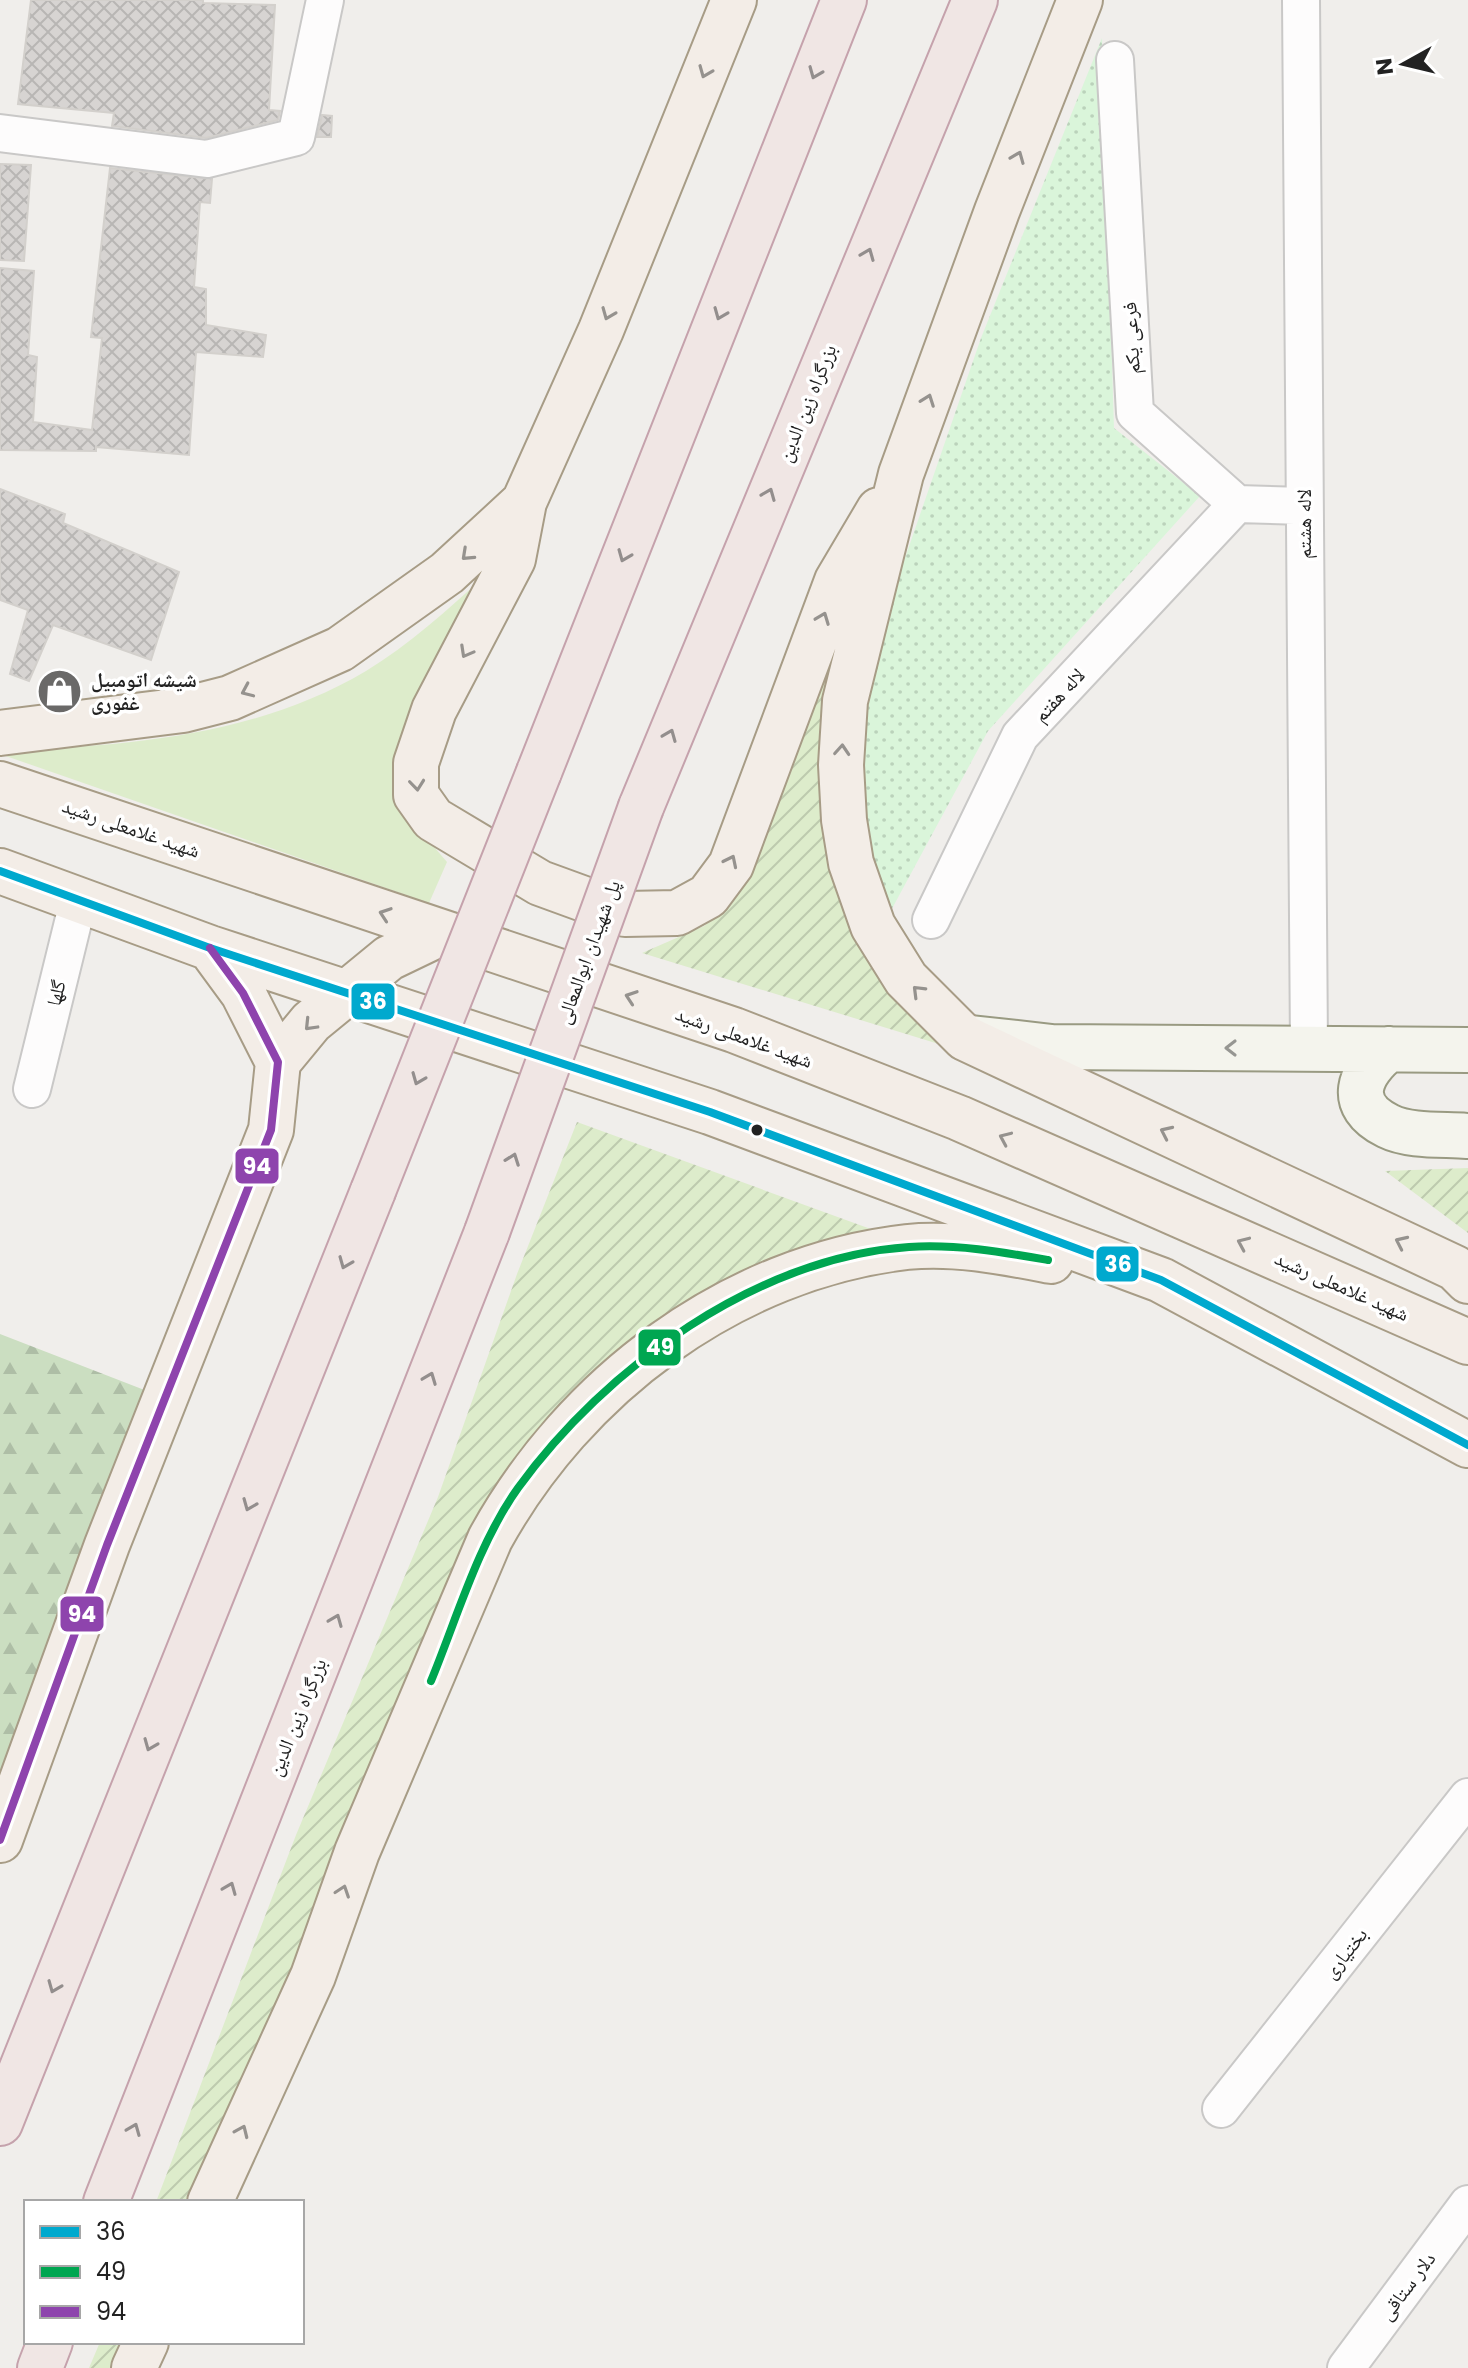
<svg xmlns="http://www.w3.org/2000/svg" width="1468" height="2368" font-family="Poppins,'Noto Naskh Arabic',sans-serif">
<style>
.grass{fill:#ddeccb}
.forest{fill:url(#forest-firs)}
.park{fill:url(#park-dots)}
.garden{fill:url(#garden-furrows)}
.building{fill:url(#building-cross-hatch);stroke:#d3d0cc;stroke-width:2}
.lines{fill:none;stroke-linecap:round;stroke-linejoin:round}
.minor-casing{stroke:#c9c8c7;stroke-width:40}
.secondary-casing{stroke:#999a82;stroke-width:48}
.primary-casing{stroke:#a79c86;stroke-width:48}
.trunk-casing{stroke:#c5a2ac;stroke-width:48}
.minor{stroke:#fdfcfc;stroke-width:36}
.secondary{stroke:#f4f4ed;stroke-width:44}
.primary{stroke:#f3ede7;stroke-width:44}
.trunk{stroke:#f0e6e4;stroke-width:44}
.trunk-bridge-casing{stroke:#c5a2ac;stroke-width:48;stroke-linecap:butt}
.trunk-bridge{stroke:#f0e6e4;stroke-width:44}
.bus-1-casing{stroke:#fff;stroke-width:14}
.bus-2-casing{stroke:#fff;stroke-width:14}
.bus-3-casing{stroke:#fff;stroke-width:14}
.bus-1{stroke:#00a9ce;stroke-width:8}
.bus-2{stroke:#00a651;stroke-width:8}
.bus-3{stroke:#8e44ad;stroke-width:8}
.oneway{stroke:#95928e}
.oneway2{stroke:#938e8d}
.oneway3{stroke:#969692}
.bus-dot{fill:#222;stroke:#fff;stroke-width:3}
.labels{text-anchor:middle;stroke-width:7;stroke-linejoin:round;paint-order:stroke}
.street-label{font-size:20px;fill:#222;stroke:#fff}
.poi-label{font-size:20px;font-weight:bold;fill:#222;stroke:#fff;text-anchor:start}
.line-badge{stroke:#fff;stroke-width:3}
.badge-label{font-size:22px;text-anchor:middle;font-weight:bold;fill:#fff}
</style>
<defs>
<pattern id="forest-firs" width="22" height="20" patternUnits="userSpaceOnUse" patternTransform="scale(2)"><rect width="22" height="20" fill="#cbdec1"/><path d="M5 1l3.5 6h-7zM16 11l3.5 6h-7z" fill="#aebea6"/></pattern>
<pattern id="park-dots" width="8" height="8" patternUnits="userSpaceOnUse" patternTransform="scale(2)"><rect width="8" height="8" fill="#daf5da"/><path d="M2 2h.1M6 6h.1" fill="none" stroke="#bbd2bb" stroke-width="1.8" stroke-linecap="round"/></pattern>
<pattern id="garden-furrows" width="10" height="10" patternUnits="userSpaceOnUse" patternTransform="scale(2)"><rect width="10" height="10" fill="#ddeccb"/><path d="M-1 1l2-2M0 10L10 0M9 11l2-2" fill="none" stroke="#bdcaae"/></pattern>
<pattern id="building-cross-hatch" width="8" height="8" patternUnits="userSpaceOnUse" patternTransform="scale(2)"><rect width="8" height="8" fill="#d7d4d2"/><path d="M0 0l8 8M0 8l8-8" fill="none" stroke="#b8b6b4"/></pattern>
</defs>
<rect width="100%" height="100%" fill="#f0eeeb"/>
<!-- grass -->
<path class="grass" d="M485,576l-75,243 37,43 -18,41 -429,-149v-3c125,-5 255,-14 366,-80 43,-26 81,-61 119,-95z"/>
<!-- forest -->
<path class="forest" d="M0,1334l147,57 -147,398z"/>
<!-- park -->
<path class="park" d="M1102,38l12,390 86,68 -212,235 -100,185 -18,-52 -10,-55 4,-80 22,-116 95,-275z"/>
<!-- garden -->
<path class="garden" d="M857,580l-33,169 118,296 -300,-92 62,-27 26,-20 14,-19 47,-115z
M577,1122l313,114 -268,116 -252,435 -174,415h-40l140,-367 142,-338 79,-223z
M1468,1168v65l-83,-62z
M100,2342h27l-13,26h-25z"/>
<!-- building -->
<path class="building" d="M31,0h172v3l72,2 -6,105 11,1 -2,9 -72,18 -94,-12 2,-13 -96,-9z
M322,115l10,1 -1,21h-14z
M0,164l31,1 -7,96 -24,-1z
M110,168l102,11 -2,24 -10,-1 -6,85 12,2v36l60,10 -3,22 -67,-5 -7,103 -93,-8v4l-96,-1v-182l34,3 -6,84 9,2 -4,65 59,8 10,-92 -11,-1z
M0,489l65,25 -2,9 116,49 -28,88 -98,-35 -24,56 -19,-7 18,-64 -28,-10z"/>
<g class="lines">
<defs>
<path id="minor" d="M1301,0l8,1048
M1115,60l20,353 102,91 66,2
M0,133l207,26 89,-22 29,-137
M931,920l89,-184 217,-232
M32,1089l47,-191
M1221,2109l247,-312
M1346,2368l122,-164"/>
<path id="secondary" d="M971,1038l81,9 416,3
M1389,1049c-30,23 -44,56 -1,77 22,11 56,8 80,10"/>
<path id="primary" d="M734,0l-133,330 -77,172 -11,57 -79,151 -18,53v32l17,24 107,64 85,31 52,-1 31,-17 23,-31 106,-284 42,-71
M1080,0l-83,211 -96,263 -56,227 -4,64 3,55 7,43 22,63 33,53 59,59 490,230 13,13
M0,733l183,-23 47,-12 110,-49 107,-76 77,-71
M0,784l734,246 225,88 509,224
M0,871l210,77 500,164 451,168 307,165
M278,1062l33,-40 78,-64 52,-25
M0,1840l107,-295 164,-415 7,-68 -35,-69 -33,-45
M210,2202l103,-226 44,-124 133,-313c84,-153 241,-272 417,-292 48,-5 97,5 144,14
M134,2368l12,-26"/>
<path id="trunk" d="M539,772l305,-772
M641,807l334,-807
M0,2123l373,-932
M106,2202l381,-970
M40,2368l10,-26"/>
</defs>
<!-- minor casing -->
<use href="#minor" class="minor-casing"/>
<!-- secondary casing -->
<use href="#secondary" class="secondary-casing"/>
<!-- primary casing -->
<use href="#primary" class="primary-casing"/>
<!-- trunk casing -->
<use href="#trunk" class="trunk-casing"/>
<!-- minor -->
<use href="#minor" class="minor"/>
<!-- secondary -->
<use href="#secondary" class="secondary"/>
<!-- primary -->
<use href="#primary" class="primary"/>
<!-- trunk -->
<use href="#trunk" class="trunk"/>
<defs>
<path id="trunk-bridge" d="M373,1191l166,-419
M487,1232l154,-425"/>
</defs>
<!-- trunk-bridge casing -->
<use href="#trunk-bridge" class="trunk-bridge-casing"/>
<!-- trunk-bridge -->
<use href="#trunk-bridge" class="trunk-bridge"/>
<defs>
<path id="bus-1" d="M0,871l210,77 500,164 451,168 307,165"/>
<path id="bus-2" d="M431,1681c26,-63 47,-137 87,-193 87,-120 239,-231 391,-241 48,-3 93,5 139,13"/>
<path id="bus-3" d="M0,1840l107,-295 164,-415 7,-68 -35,-69 -33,-45"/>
</defs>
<!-- bus-1 casing -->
<use href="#bus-1" class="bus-1-casing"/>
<!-- bus-2 casing -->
<use href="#bus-2" class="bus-2-casing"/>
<!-- bus-3 casing -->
<use href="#bus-3" class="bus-3-casing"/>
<!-- bus-1 -->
<use href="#bus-1" class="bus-1"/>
<!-- bus-2 -->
<use href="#bus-2" class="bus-2"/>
<!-- bus-3 -->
<use href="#bus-3" class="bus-3"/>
</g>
<!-- one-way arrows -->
<defs><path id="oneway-chevron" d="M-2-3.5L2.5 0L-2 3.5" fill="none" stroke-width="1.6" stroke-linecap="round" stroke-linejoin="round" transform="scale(2)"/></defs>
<g class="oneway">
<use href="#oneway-chevron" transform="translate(705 72) rotate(112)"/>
<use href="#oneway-chevron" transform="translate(1018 157) rotate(-68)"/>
<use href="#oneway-chevron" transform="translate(608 314) rotate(112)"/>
<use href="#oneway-chevron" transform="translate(928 400) rotate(-70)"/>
<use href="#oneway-chevron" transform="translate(467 555) rotate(137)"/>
<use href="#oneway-chevron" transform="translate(823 618) rotate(-69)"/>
<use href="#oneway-chevron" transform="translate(466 652) rotate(119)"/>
<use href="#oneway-chevron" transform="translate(247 691) rotate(156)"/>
<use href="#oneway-chevron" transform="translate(842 750) rotate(-86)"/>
<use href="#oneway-chevron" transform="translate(417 785) rotate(84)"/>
<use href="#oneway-chevron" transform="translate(731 861) rotate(-64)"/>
<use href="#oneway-chevron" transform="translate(385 914) rotate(-161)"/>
<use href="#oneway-chevron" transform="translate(918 991) rotate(-135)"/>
<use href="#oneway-chevron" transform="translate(631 997) rotate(-161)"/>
<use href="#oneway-chevron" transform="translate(310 1025) rotate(134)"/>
<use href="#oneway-chevron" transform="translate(1166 1132) rotate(-155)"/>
<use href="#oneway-chevron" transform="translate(1005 1138) rotate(-156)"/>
<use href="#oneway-chevron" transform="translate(1401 1242) rotate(-155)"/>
<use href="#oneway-chevron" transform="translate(1243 1243) rotate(-156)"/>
<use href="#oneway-chevron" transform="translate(343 1891) rotate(-71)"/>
<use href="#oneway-chevron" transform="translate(242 2131) rotate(-66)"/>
</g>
<g class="oneway2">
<use href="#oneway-chevron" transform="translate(815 73) rotate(112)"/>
<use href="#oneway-chevron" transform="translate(868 254) rotate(-68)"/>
<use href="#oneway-chevron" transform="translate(720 314) rotate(112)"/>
<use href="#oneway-chevron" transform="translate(769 494) rotate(-68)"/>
<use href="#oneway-chevron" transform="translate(624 556) rotate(112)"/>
<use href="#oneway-chevron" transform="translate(670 735) rotate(-68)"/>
<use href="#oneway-chevron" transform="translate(418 1079) rotate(112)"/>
<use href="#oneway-chevron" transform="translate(513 1159) rotate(-70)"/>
<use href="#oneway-chevron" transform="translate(345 1263) rotate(112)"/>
<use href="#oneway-chevron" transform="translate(430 1378) rotate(-69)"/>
<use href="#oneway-chevron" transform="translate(249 1505) rotate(112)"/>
<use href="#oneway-chevron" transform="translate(336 1620) rotate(-68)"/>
<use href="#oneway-chevron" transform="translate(150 1745) rotate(112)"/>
<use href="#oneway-chevron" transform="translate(230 1888) rotate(-68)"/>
<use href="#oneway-chevron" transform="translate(54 1987) rotate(112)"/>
<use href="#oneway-chevron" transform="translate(134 2129) rotate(-68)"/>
</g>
<use class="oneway3" href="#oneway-chevron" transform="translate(1231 1048) rotate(-180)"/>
<!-- icons -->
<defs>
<symbol id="shop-disc" viewBox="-11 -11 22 22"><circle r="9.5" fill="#6a6968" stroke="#fff"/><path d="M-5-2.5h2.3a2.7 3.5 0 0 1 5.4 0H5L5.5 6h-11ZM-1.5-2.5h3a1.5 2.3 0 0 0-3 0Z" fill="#fff"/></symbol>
</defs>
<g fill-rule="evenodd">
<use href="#shop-disc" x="34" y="666" width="51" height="51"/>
</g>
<!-- markers -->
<circle class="bus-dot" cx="757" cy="1130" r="7"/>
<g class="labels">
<!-- street labels -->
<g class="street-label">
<text transform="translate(1131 338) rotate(-93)" y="7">فرعی یکم</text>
<text transform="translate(807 403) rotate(-68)" y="7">بزرگراه زین الدین</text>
<text transform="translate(1304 524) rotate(-90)" y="7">لاله هشتم</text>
<text transform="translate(1059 695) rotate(-47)" y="7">لاله هفتم</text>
<text transform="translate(131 828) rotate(19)" y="7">شهید غلامعلی رشید</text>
<text transform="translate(588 952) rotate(-70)" y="7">پل شهیدان ابوالمعالی</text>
<text transform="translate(56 993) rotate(-76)" y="7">گلها</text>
<text transform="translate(744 1037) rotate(20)" y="7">شهید غلامعلی رشید</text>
<text transform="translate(1342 1286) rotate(24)" y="7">شهید غلامعلی رشید</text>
<text transform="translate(297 1717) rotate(-68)" y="7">بزرگراه زین الدین</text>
<text transform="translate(1345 1953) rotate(-52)" y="7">بختیاری</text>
<text transform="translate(1407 2286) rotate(-53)" y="7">دلار ستاقی</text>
</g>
<!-- poi labels -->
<g class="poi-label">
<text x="91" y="687">شیشه اتومبیل<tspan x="91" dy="23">غفوری</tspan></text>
</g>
</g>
<g class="line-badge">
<rect x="350" y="982" width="46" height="39" rx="8" fill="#00a9ce"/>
<rect x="234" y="1147" width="46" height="38" rx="8" fill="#8e44ad"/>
<rect x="1095" y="1245" width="45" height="38" rx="8" fill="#00a9ce"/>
<rect x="637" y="1328" width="45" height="39" rx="8" fill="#00a651"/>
<rect x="59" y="1595" width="46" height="38" rx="8" fill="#8e44ad"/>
</g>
<g class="badge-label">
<text x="373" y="1009">36</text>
<text x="257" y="1174">94</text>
<text x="1118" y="1272">36</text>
<text x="660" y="1355">49</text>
<text x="82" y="1622">94</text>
</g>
<!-- legend -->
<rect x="24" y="2200" width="280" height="144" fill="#ffffff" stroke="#a7a7a7" stroke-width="2"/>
<rect x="40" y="2226" width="40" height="12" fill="#00a9ce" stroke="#a7a7a7" stroke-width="2"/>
<text x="96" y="2240" font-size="24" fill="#222222">36</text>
<rect x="40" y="2266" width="40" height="12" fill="#00a651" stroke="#a7a7a7" stroke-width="2"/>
<text x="96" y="2280" font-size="24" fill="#222222">49</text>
<rect x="40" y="2306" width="40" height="12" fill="#8e44ad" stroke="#a7a7a7" stroke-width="2"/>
<text x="96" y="2320" font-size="24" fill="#222222">94</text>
<!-- north arrow -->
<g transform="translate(1404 64) rotate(262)" stroke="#ffffff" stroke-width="6" paint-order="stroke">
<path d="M0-6L14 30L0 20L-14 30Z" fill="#222222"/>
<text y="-12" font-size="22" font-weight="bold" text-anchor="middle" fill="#222222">N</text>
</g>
</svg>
